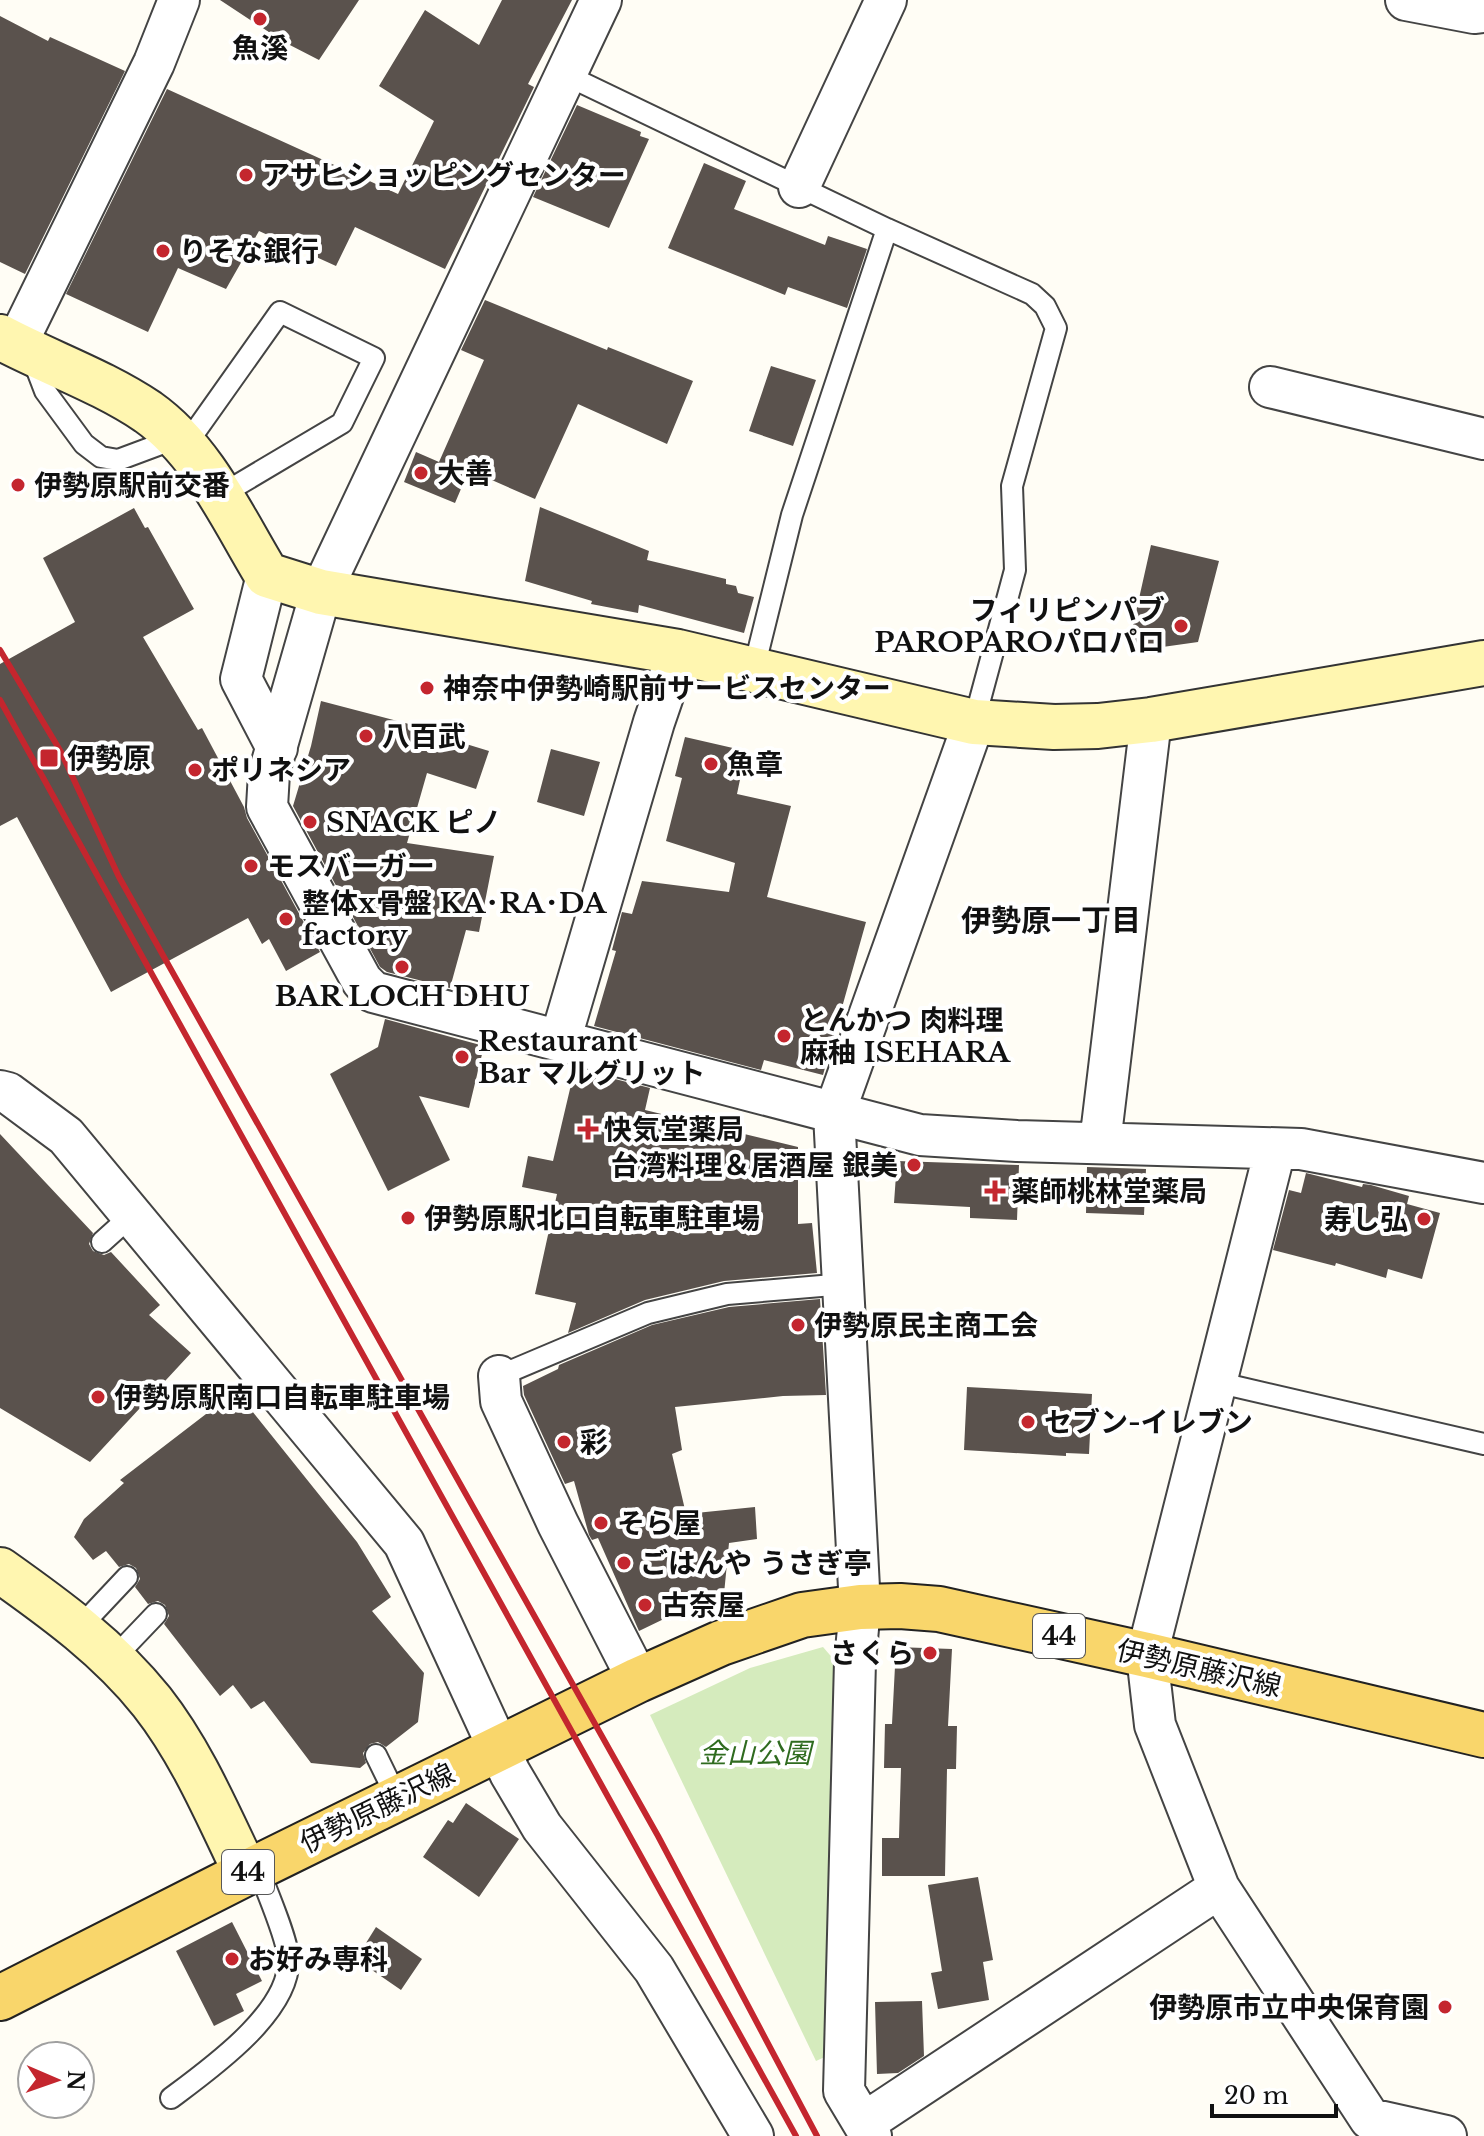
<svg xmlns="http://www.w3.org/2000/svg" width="1484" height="2136" font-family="'Libre Baskerville','Noto Sans JP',serif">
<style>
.green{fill:#d5ebbd}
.building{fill:#5a524d}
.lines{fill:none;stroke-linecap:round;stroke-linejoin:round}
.lane-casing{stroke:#444;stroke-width:24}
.street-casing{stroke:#444;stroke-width:44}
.secondary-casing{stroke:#333;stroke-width:48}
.primary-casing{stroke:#222;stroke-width:48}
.lane{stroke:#fff;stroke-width:20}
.street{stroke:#fff;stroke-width:40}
.secondary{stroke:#fff6b0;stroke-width:44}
.primary{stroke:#f9d66b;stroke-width:44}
.rail{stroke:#c4262e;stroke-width:6}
.poi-dot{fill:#c4262e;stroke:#fff;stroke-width:3}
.labels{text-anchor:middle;stroke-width:8;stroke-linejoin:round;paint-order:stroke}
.shield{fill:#fff;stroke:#585858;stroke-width:2}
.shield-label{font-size:26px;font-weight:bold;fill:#111}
.poi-label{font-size:28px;font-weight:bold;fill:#111;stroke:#fff;text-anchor:start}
.street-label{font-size:28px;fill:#111;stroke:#fff}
.park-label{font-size:28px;font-style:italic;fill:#2f6b1f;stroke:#fff}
.neighbourhood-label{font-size:30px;font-weight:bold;fill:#111;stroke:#fff}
</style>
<rect width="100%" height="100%" fill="#fffdf5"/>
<!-- green -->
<path class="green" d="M823,1647l13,15 -9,394 -11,5 -166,-346 100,-47z"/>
<!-- building -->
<path class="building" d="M220,0h139l-40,60 -35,-18z
M502,0h70l-44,84 6,3 -89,182 -90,-42 -19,39 -77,-35 -33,58 -48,-21 -30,64 -82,-38 101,-205 231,105 36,-73 -55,-35 46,-76 54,35z
M0,16l48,25 2,-4 75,34 -100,203 -25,-12z
M577,105l64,27 -1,4 9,3 -40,89 -76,-31z
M704,163l42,18 -12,28 91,36 3,-9 39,13 -20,59 -59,-21 -3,8 -117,-47z
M485,300l122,50 1,-3 85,34 -26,63 -89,-40 -43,95 -66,-29 -14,33 -51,-21 12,-30 23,10 45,-102 -23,-10z
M771,366l45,14 -23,66 -44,-15z
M540,507l109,44 -2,9 79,19v5l10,2 2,7 16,4 -10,36 -105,-28 -1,8 -47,-9 1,-3 -67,-20z
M134,508l11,20 3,-1 46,82 -51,28 55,93 4,-2 42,79 3,11 73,134 -34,19 -17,-32 -7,5 -14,-26 -137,74 -94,-175 -17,9v-162l75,-42 -32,-64z
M1151,545l68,16 -21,81 -71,10z
M321,701l107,28 -1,3 62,19 -13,38 -49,-16 -20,70 87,13 -15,76 -13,-2 -16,58 -63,-16 -7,-5 -87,-161 18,-60z
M685,737l61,14 -9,43 54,12 -24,91 99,25 -43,153 -59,-15 -3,10 -167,-44 22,-75 -4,-1 10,-38 10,2 10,-33 87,11 6,-29 -69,-22 16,-63 -7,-2z
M551,749l49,13 -16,54 -47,-14z
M385,1019l99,27 -15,62 -50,-12 31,64 -62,31 -58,-117 48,-27z
M580,1070l70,18 -5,22 153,37v77l14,-1 5,50 -93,8 -79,19 -77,33 8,-30 -41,-9 22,-100 -35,-7 6,-31 25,5 21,-89 5,1z
M0,1134l93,99 -4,11 4,7 11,4 7,-3 49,53 -11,10 42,38 -101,109 -90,-54z
M897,1161l122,4 -2,55 -47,-2v-11l-76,-4z
M1087,1167l59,2 -2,46 -58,-2z
M1306,1173l56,14 1,-3 8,1 38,11 -2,8 33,9 -18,66 -34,-10 -2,9 -50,-15 -1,3 -62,-16 16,-60 12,3z
M820,1299l6,96 -43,1 -108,11 7,43 -10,4 14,60 69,-7 2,32 -28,4 -6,61 -24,-2 -60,29 -41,-93 -6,2 -3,-5 -15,-54 -9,3 -41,-89 -1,-9 35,-17 1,-4 93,-40 77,-18z
M967,1387l125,7 -3,60 -23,-1v3l-102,-6z
M236,1391l121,151 34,55 -19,14 52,62 -6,49 -32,25 -8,-5 -8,2 -7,9 3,10 -6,5 -49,-5 -47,-62 -13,8 -18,-24 -13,11 -56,-72 5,-8 -4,-11 -7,-4 -10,3 -13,-17 5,-8 -4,-11 -7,-4 -10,3 -13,-16 -13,9 -19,-23 10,-18 40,-36 -4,-3z
M896,1647l56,2 -4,77h9l-1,43h-9l-2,107h-63v-38h17l2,-70h-17l1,-44h7z
M466,1803l53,36 -40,58 -56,-40 25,-37 5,3z
M978,1877l15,83 -10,2 6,38 -51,9 -7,-36 11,-2 -14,-86z
M232,1922l30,59 -26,13 8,17 -30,15 -38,-75z
M376,1927l46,32 -21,31 -45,-31z
M922,2001l2,55 -26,17 -21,1 -2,-72z"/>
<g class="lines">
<defs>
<path id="lane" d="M564,74l323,155 145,65 13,12 11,22 -44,158 3,84 -41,152
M32,357l13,34 39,53 17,13 17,3 59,-22
M185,446l95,-134 94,46 -32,65 -123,73
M754,668l38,-153 95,-286
M102,1242l30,-27
M499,1376l149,-63 79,-19 118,-10
M1216,1382l268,62
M79,1628l48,-51
M114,1658l42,-44
M376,1755l21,43
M171,2098c39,-29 124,-89 117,-143 -3,-23 -22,-64 -30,-88"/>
<path id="street" d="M601,0l-280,592 -52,181 -2,34 95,174 11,11 547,143 97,6 284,8 183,34
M1406,0l68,13 10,-1
M799,187l87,-187
M16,345l138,-282 25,-63
M1270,387l214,52
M267,575l-26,104 36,69
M560,1041l94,-319 24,-70
M0,1091l8,2 58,43 338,407 106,230 32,54 112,142 99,167
M1100,1143l51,-423
M1275,1150l-128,505 8,70 64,163 151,231 76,17
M499,1376l2,25 57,123 80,156
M864,2123l355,-235
M871,2136l-27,-45 11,-430 5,-54 -26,-493 140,-392"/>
<path id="secondary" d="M0,337c49,26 102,44 148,75 55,39 85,107 119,163l54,17 357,60 296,70 80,5 44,-1 53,-6 333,-57
M0,1570c55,39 109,78 152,132 40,51 66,113 94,171"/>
<path id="primary" d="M0,1998l258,-131 380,-187 83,-37 81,-28 58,-8 40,-1 39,3 208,46 337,80"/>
</defs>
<!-- lane casing -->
<use href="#lane" class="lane-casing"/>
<!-- street casing -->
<use href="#street" class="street-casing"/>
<!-- secondary casing -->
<use href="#secondary" class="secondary-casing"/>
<!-- primary casing -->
<use href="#primary" class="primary-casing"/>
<!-- lane -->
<use href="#lane" class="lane"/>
<!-- street -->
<use href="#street" class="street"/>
<!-- secondary -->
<use href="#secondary" class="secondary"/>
<!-- primary -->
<use href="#primary" class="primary"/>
<!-- rail -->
<path class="rail" d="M0,650l61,102 58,125 539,959 159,300
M0,700l796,1436"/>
</g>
<!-- markers -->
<g class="poi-dot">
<circle cx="260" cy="19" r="8"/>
<circle cx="246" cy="175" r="8"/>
<circle cx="163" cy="251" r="8"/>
<circle cx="421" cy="473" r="8"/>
<circle cx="18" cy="485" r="8"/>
<circle cx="1181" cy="626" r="8"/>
<circle cx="427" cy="688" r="8"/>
<circle cx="366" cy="736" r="8"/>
<rect x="39" y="748" width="20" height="20" rx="4"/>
<circle cx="711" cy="764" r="8"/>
<circle cx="195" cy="770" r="8"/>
<circle cx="310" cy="822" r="8"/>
<circle cx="251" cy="866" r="8"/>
<circle cx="286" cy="919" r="8"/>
<circle cx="402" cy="967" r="8"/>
<circle cx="784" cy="1036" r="8"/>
<circle cx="462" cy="1057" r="8"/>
<path d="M584 1117h8v8h8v8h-8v8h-8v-8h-8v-8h8z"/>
<circle cx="914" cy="1165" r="8"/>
<path d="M991 1179h8v8h8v8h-8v8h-8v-8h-8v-8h8z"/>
<circle cx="408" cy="1218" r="8"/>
<circle cx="1424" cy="1219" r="8"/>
<circle cx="798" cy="1325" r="8"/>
<circle cx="98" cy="1397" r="8"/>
<circle cx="1028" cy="1422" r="8"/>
<circle cx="564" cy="1442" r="8"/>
<circle cx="601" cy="1523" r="8"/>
<circle cx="624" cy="1563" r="8"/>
<circle cx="645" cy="1605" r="8"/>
<circle cx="930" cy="1653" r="8"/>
<circle cx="232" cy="1959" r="8"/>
<circle cx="1445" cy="2007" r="8"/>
</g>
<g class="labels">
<!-- shield labels -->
<g class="shield">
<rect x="1033" y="1614" width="52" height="44" rx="6"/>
<rect x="222" y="1850" width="52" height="44" rx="6"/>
</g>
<g class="shield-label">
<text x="1059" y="1645">44</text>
<text x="248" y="1881">44</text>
</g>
<!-- poi labels -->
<g class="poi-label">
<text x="260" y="58" text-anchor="middle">魚溪</text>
<text x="262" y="185">アサヒショッピングセンター</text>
<text x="179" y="261">りそな銀行</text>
<text x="437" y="483">大善</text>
<text x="34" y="495">伊勢原駅前交番</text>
<text x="1165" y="620" text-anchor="end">フィリピンパブ<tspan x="1165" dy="32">PAROPAROパロパロ</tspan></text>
<text x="443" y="698">神奈中伊勢崎駅前サービスセンター</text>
<text x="382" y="746">八百武</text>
<text x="67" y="768">伊勢原</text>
<text x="727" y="774">魚章</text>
<text x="211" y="780">ポリネシア</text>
<text x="326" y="832">SNACK ピノ</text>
<text x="267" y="876">モスバーガー</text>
<text x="302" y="913">整体x骨盤 KA･RA･DA<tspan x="302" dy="32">factory</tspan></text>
<text x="402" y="1006" text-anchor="middle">BAR LOCH DHU</text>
<text x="800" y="1030">とんかつ 肉料理<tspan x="800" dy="32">麻秞 ISEHARA</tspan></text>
<text x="478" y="1051">Restaurant<tspan x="478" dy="32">Bar マルグリット</tspan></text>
<text x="604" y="1139">快気堂薬局</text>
<text x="898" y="1175" text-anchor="end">台湾料理＆居酒屋 銀美</text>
<text x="1011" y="1201">薬師桃林堂薬局</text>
<text x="424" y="1228">伊勢原駅北口自転車駐車場</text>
<text x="1408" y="1229" text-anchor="end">寿し弘</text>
<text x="814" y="1335">伊勢原民主商工会</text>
<text x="114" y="1407">伊勢原駅南口自転車駐車場</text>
<text x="1044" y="1432">セブン-イレブン</text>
<text x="580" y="1452">彩</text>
<text x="617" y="1533">そら屋</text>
<text x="640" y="1573">ごはんや うさぎ亭</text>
<text x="661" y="1615">古奈屋</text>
<text x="914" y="1663" text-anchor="end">さくら</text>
<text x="248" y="1969">お好み専科</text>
<text x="1429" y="2017" text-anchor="end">伊勢原市立中央保育園</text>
</g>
<!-- street labels -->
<g class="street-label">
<text transform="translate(1199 1668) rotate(13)" y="10">伊勢原藤沢線</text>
<text transform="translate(377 1808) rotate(-26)" y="10">伊勢原藤沢線</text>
</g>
<!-- park labels -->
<g class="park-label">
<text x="755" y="1763">金山公園</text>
</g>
<!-- neighbourhood labels -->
<g class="neighbourhood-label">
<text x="1051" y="931">伊勢原一丁目</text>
</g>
</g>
<!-- north arrow -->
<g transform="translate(56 2080) rotate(92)"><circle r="38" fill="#ffffff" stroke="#a0a0a0" stroke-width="2"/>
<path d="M0-6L14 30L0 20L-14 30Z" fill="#c4262e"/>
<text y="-12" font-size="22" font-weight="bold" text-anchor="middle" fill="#111111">N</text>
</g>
<!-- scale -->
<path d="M1212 2104v12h124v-12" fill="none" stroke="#111111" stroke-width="4"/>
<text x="1224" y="2104" font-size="24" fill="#111111" stroke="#ffffff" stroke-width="6" paint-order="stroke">20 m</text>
</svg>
